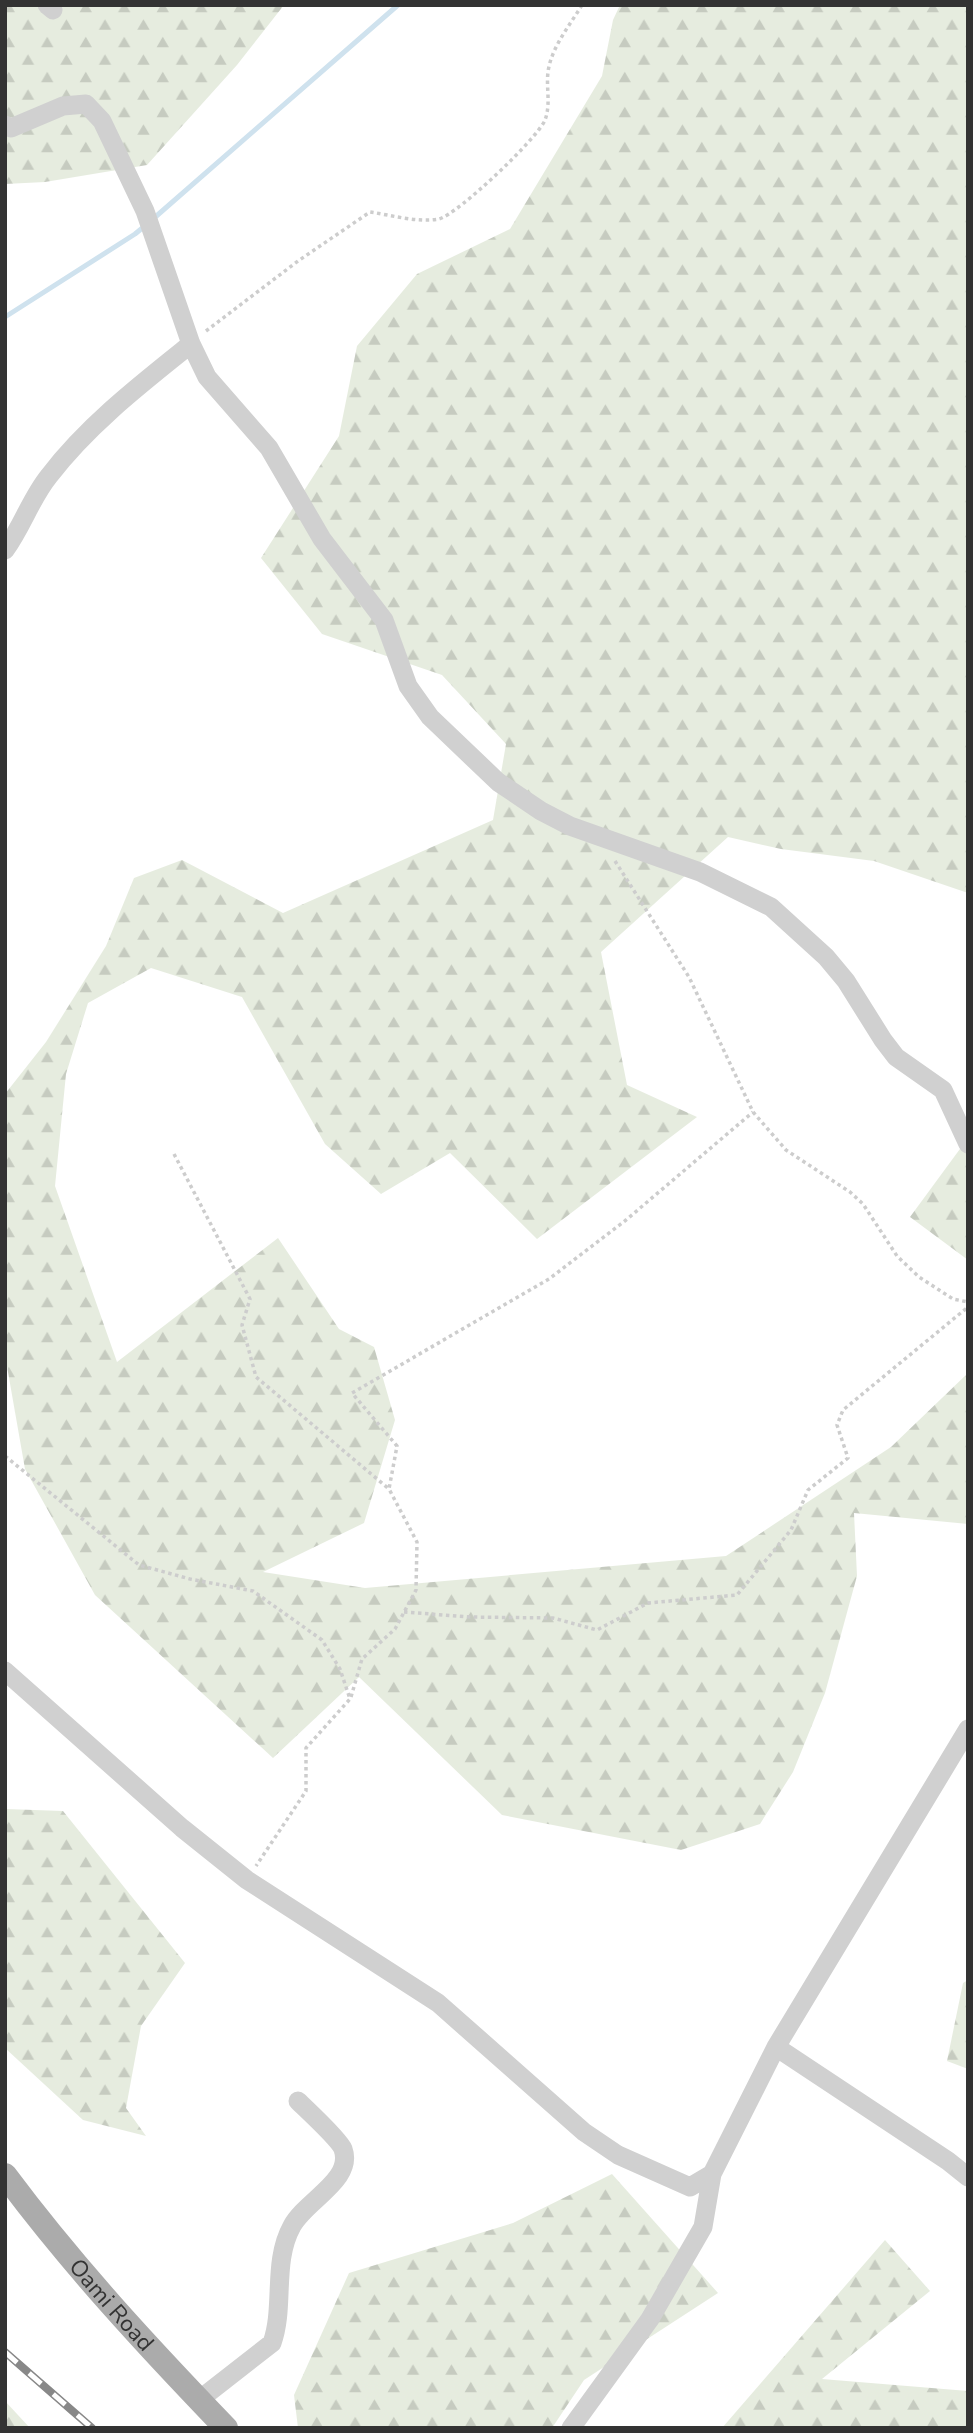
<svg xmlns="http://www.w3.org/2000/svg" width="973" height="2433" font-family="'Nunito Sans',sans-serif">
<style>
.forest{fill:url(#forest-firs)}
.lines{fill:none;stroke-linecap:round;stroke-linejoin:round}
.stream{stroke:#cfe2ee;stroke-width:5}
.path{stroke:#cdcdcd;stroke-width:3.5;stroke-dasharray:3.5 3.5;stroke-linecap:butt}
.minor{stroke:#d0d0d0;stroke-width:19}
.major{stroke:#ababab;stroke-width:24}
.rail-casing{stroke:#888;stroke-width:8}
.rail{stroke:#fff;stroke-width:5;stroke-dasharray:16;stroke-linecap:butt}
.labels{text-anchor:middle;stroke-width:7;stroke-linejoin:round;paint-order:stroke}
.street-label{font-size:23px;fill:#333;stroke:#fff}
</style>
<defs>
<pattern id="forest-firs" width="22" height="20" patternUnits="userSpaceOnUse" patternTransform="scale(1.75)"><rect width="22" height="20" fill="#e6ecdf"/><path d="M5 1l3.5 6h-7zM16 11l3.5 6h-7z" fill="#c6cbc0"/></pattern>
</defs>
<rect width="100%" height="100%" fill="#fff"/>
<!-- forest -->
<path class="forest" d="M5,5h279l-47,60 -90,100 -102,17 -40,2z
M620,5h348v888l-94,-32 -93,-12 -53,-12 -127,115 26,133 70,32 -160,122 -87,-86 -69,41 -56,-50 -83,-147 -91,-29 -63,35 -22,71 -11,112 62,176 161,-124 61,91 35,18 21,73 -31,103 -101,49 102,16 361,-32 165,-109 77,-74v151l-114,-11 3,63 -32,117 -32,79 -33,52 -79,26 -179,-35 -143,-138 -86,81 -178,-163 -70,-126 -20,-114v-261l41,-52 60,-96 28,-68 48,-18 101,53 210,-93 13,-76 -64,-69 -120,-41 -61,-76 78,-122 18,-90 60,-72 93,-45 92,-153 11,-56z
M968,1138v122l-58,-43z
M5,1809l58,2 122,152 -44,63 -15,82 20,28 -63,-16 -78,-72z
M968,1980v89l-21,-8 16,-78z
M612,2174l106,119 -134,87 -32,48h-254l-4,-33 55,-122 164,-50z
M885,2240l45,51 -108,88 146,12v37h-246z
M5,2401l25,27h-25z"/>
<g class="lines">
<!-- stream -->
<path class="stream" d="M153,219l245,-214
M5,317l130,-83 11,-9"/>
<!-- path -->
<path class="path" d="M206,331l92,-70 72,-49c21,3 48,11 69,7 19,-5 99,-81 106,-99 6,-16 1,-32 3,-48 3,-24 22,-47 34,-67
M615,861l74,116 64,135 33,38 64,42 13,12 34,52 22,21 34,22 15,3
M174,1154l76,145 -8,26 14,52 133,112 8,-43 -45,-53 197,-114 77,-59 127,-108
M5,1456l134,109 51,14 63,12 69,49 18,29 10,30 -44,49v43l-50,75
M404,1612l66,5 83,1 44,12 51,-27 89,-8 54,-65 17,-40 40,-32 -11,-33 6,-15 125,-103
M351,1697l11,-38 33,-30 21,-39 1,-48 -28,-53"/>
<!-- minor -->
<path class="minor" d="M47,5l6,5
M5,125l6,3 52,-22 23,-2 16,17 43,90 46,133 16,33 62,71 53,91 62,81 24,66 22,31 68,65 43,29 29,15 130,46 71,35 55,50 20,24 37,59 13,17 47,33 25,54
M5,550c17,-23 26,-52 44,-74 39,-51 92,-92 142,-132
M5,1671l177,157 65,52 191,123 146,129 34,23 72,32 22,-13
M776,2047l172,114 20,16
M199,2400l73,-57c13,-36 0,-81 20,-117 14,-26 62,-46 51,-77 -4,-10 -36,-39 -45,-48
M571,2428l79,-109 53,-92 9,-53 64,-127 192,-318"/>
<!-- major -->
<path class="major" id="s1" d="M5,2175c67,90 143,172 221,253"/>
<defs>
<path id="rail" d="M5,2352l87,76"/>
</defs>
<!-- rail casing -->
<use href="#rail" class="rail-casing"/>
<!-- rail -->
<use href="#rail" class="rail"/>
</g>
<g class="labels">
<!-- street labels -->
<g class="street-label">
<text dy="8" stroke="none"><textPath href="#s1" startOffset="168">Oami Road</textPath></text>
</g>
</g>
<!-- border -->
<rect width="973" height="2433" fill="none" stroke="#333333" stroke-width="14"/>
</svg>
